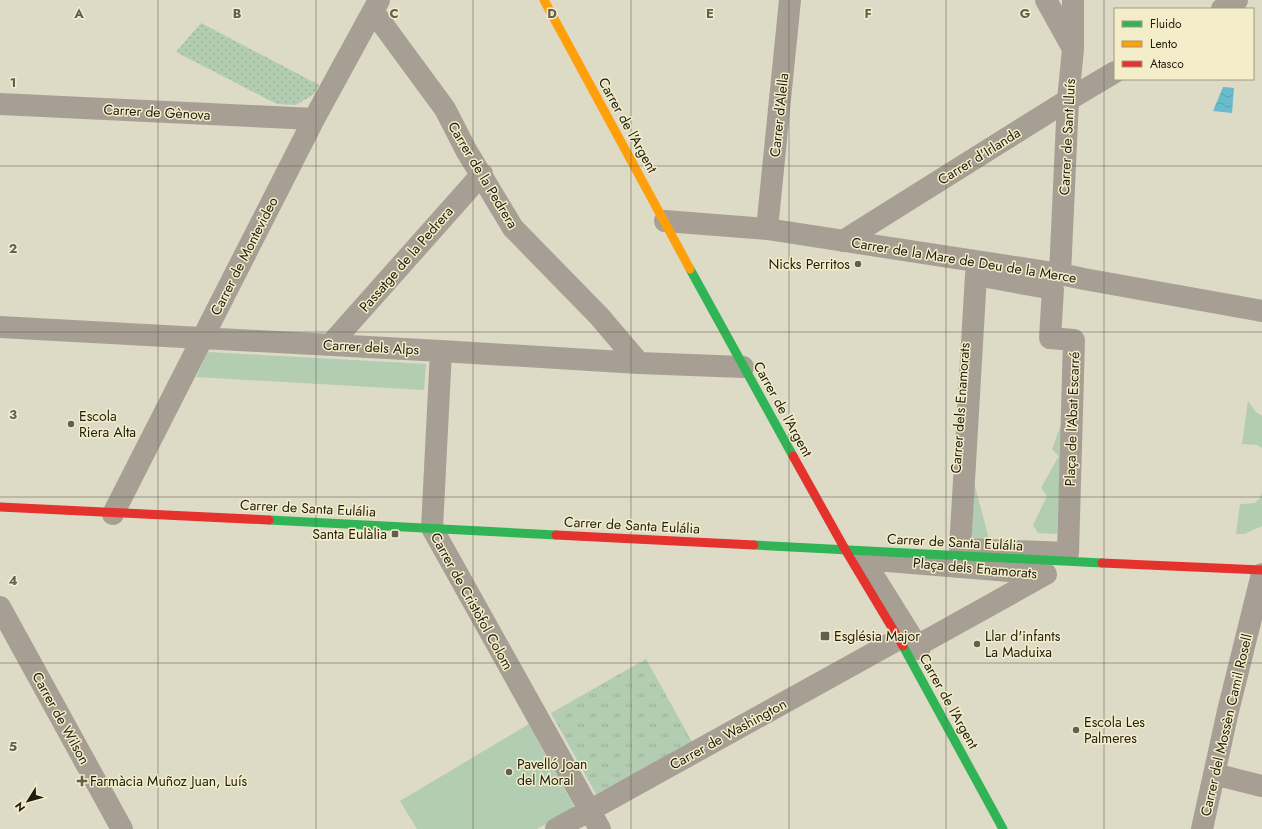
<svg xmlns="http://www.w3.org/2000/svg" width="1262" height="829" font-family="Jost,sans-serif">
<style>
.grass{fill:url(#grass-dots)}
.park{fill:url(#park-tufts)}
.garden{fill:#b2cdb1}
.water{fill:url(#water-waves)}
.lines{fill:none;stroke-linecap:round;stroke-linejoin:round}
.street{stroke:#a79f94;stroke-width:22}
.fast{stroke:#30b455;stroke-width:9}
.slow{stroke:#ff9f0a;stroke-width:9}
.jam{stroke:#e5322d;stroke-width:9}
.grid{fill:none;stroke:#625f50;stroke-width:1;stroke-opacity:0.55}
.poi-dot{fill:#625f50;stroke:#f4edc9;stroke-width:1.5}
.labels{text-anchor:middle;stroke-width:3;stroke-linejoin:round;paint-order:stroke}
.street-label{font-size:14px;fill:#201d10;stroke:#f4edc9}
.poi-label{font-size:14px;fill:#201d10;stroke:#f4edc9;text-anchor:start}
.grid-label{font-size:13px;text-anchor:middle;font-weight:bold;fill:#625f50;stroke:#f4edc9;stroke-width:3;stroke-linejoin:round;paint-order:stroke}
</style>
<defs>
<pattern id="grass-dots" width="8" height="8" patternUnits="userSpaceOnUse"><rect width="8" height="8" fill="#b2cdb1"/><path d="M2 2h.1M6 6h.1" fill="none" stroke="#99b097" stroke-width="1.8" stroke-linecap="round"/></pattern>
<pattern id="park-tufts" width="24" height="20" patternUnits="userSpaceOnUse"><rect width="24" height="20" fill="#b2cdb1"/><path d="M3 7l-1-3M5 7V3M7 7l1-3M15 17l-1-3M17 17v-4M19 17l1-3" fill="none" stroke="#99b097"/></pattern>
<pattern id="water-waves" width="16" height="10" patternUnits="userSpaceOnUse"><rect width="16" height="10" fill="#69bccc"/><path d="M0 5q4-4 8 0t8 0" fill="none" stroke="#5ba1ae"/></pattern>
</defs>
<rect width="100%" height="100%" fill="#dddac6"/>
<!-- grass -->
<path class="grass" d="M201,23l118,62 -5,9 -18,11 -19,-1 -101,-52z"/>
<!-- park -->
<path class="park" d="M646,659l46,83 -96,52 -45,-81z"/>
<!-- garden -->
<path class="garden" d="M208,352l218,12 -2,26 -228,-13z
M1248,401l8,11 6,4v32l-5,-3 -15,-1z
M1065,414l-8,120 -19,-1 -5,-8 14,-29 -6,-8 18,-32 -7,-7z
M973,479l16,60h-17z
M1262,491v35l-18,8h-8l4,-30 15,-1 5,-5z
M529,724l46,84 -38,21h-120l-17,-28z"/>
<!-- water -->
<path class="water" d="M1223,87l11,1 -2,25 -19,-2z"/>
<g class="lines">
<!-- street -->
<path class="street" d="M1046,0l26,47
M1222,9l15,-9
M373,11l72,98 21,41 47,78 86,88 40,47
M0,104l314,15
M665,221l102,8 293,45 24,5 178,32
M767,229l23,-229
M843,241l225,-141 47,-28
M1060,274l8,-174 5,-51v-49
M976,275l77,14 -3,49 24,2 -6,213 -108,-4z
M0,327l441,24 198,12 104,4
M330,345l152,-171
M441,351l-9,177 168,301
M113,514l201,-395 65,-119
M863,559l183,15 -124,69 -3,6z
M0,607l122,222
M1214,774l48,12
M556,829l343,-190
M1202,829l26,-118 34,-137"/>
<!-- fast -->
<path class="fast" d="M690,269l103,187
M269,520l287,15
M754,545l348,18
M903,646l100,183"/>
<!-- slow -->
<path class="slow" d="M544,0l146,269"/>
<!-- jam -->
<path class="jam" d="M793,456l53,95 57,95
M0,507l269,13
M556,535l198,10
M1102,563l160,7"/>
</g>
<!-- grid -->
<path class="grid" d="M158,0v829M316,0v829M473,0v829M631,0v829M789,0v829M946,0v829M1104,0v829M0,166h1262M0,332h1262M0,497h1262M0,663h1262"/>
<!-- markers -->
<g class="poi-dot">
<circle cx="858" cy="264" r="4"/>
<circle cx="71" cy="424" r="4"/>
<rect x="391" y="530" width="8" height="8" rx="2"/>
<rect x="820" y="631" width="10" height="10" rx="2"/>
<circle cx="977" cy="644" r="4"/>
<circle cx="1076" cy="730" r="4"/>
<circle cx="509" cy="772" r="4"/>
<path d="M80 775h4v4h4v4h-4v4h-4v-4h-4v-4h4z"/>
</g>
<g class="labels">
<!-- street labels -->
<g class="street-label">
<text transform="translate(157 112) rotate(3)" y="5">Carrer de Gènova</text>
<text transform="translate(779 115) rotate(-84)" y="5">Carrer d'Alella</text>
<text transform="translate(628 125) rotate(61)" y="5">Carrer de l'Argent</text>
<text transform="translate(1067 137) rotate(-87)" y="5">Carrer de Sant Lluís</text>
<text transform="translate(979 156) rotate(-32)" y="5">Carrer d'Irlanda</text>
<text transform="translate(483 175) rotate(59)" y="5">Carrer de la Pedrera</text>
<text transform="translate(244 256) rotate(-63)" y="5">Carrer de Montevideo</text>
<text transform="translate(406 259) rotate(-49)" y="5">Passatge de la Pedrera</text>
<text transform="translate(964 260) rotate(9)" y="5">Carrer de la Mare de Deu de la Merce</text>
<text transform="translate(371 347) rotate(3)" y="5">Carrer dels Alps</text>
<text transform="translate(960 408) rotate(-86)" y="5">Carrer dels Enamorats</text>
<text transform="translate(783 409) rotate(61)" y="5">Carrer de l'Argent</text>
<text transform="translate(1072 419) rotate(-88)" y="5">Plaça de l'Abat Escarré</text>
<text transform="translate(308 508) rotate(3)" y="5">Carrer de Santa Eulália</text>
<text transform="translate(632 525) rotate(3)" y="5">Carrer de Santa Eulália</text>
<text transform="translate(955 542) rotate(3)" y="5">Carrer de Santa Eulália</text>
<text transform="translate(975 568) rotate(5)" y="5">Plaça dels Enamorats</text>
<text transform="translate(472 601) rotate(61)" y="5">Carrer de Cristòfol Colom</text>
<text transform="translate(949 701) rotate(61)" y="5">Carrer de l'Argent</text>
<text transform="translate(61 718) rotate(61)" y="5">Carrer de Wilson</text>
<text transform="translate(1226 725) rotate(-77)" y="5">Carrer del Mossèn Camil Rosell</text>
<text transform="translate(728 734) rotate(-29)" y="5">Carrer de Washington</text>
</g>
<!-- poi labels -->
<g class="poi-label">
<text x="850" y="269" text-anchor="end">Nicks Perritos</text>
<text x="79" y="421">Escola<tspan x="79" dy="16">Riera Alta</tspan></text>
<text x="387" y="539" text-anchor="end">Santa Eulàlia</text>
<text x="834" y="641">Església Major</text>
<text x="985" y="641">Llar d'infants<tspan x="985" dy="16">La Maduixa</tspan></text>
<text x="1084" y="727">Escola Les<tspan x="1084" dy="16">Palmeres</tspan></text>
<text x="517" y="769">Pavelló Joan<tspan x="517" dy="16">del Moral</tspan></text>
<text x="90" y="786">Farmàcia Muñoz Juan, Luís</text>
</g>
</g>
<g class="grid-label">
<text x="79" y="18">A</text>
<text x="237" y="18">B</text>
<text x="394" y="18">C</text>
<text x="552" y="18">D</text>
<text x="710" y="18">E</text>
<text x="868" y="18">F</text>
<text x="1025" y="18">G</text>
<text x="13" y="87">1</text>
<text x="13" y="253">2</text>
<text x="13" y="419">3</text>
<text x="13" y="585">4</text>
<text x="13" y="751">5</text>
</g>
<!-- legend -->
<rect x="1114" y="8" width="140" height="72" fill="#f4edc9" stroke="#9f9a7f"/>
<rect x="1122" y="21" width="20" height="6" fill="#30b455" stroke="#9f9a7f"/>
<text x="1150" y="28" font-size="12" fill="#201d10">Fluido</text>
<rect x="1122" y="41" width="20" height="6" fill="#ff9f0a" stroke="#9f9a7f"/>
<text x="1150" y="48" font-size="12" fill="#201d10">Lento</text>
<rect x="1122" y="61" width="20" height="6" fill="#e5322d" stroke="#9f9a7f"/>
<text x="1150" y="68" font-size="12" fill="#201d10">Atasco</text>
<!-- north arrow -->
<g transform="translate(28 801) rotate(233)" stroke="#f4edc9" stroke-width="3" paint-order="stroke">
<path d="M0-3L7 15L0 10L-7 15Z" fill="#201d10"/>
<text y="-6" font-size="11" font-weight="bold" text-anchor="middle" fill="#201d10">N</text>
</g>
</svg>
